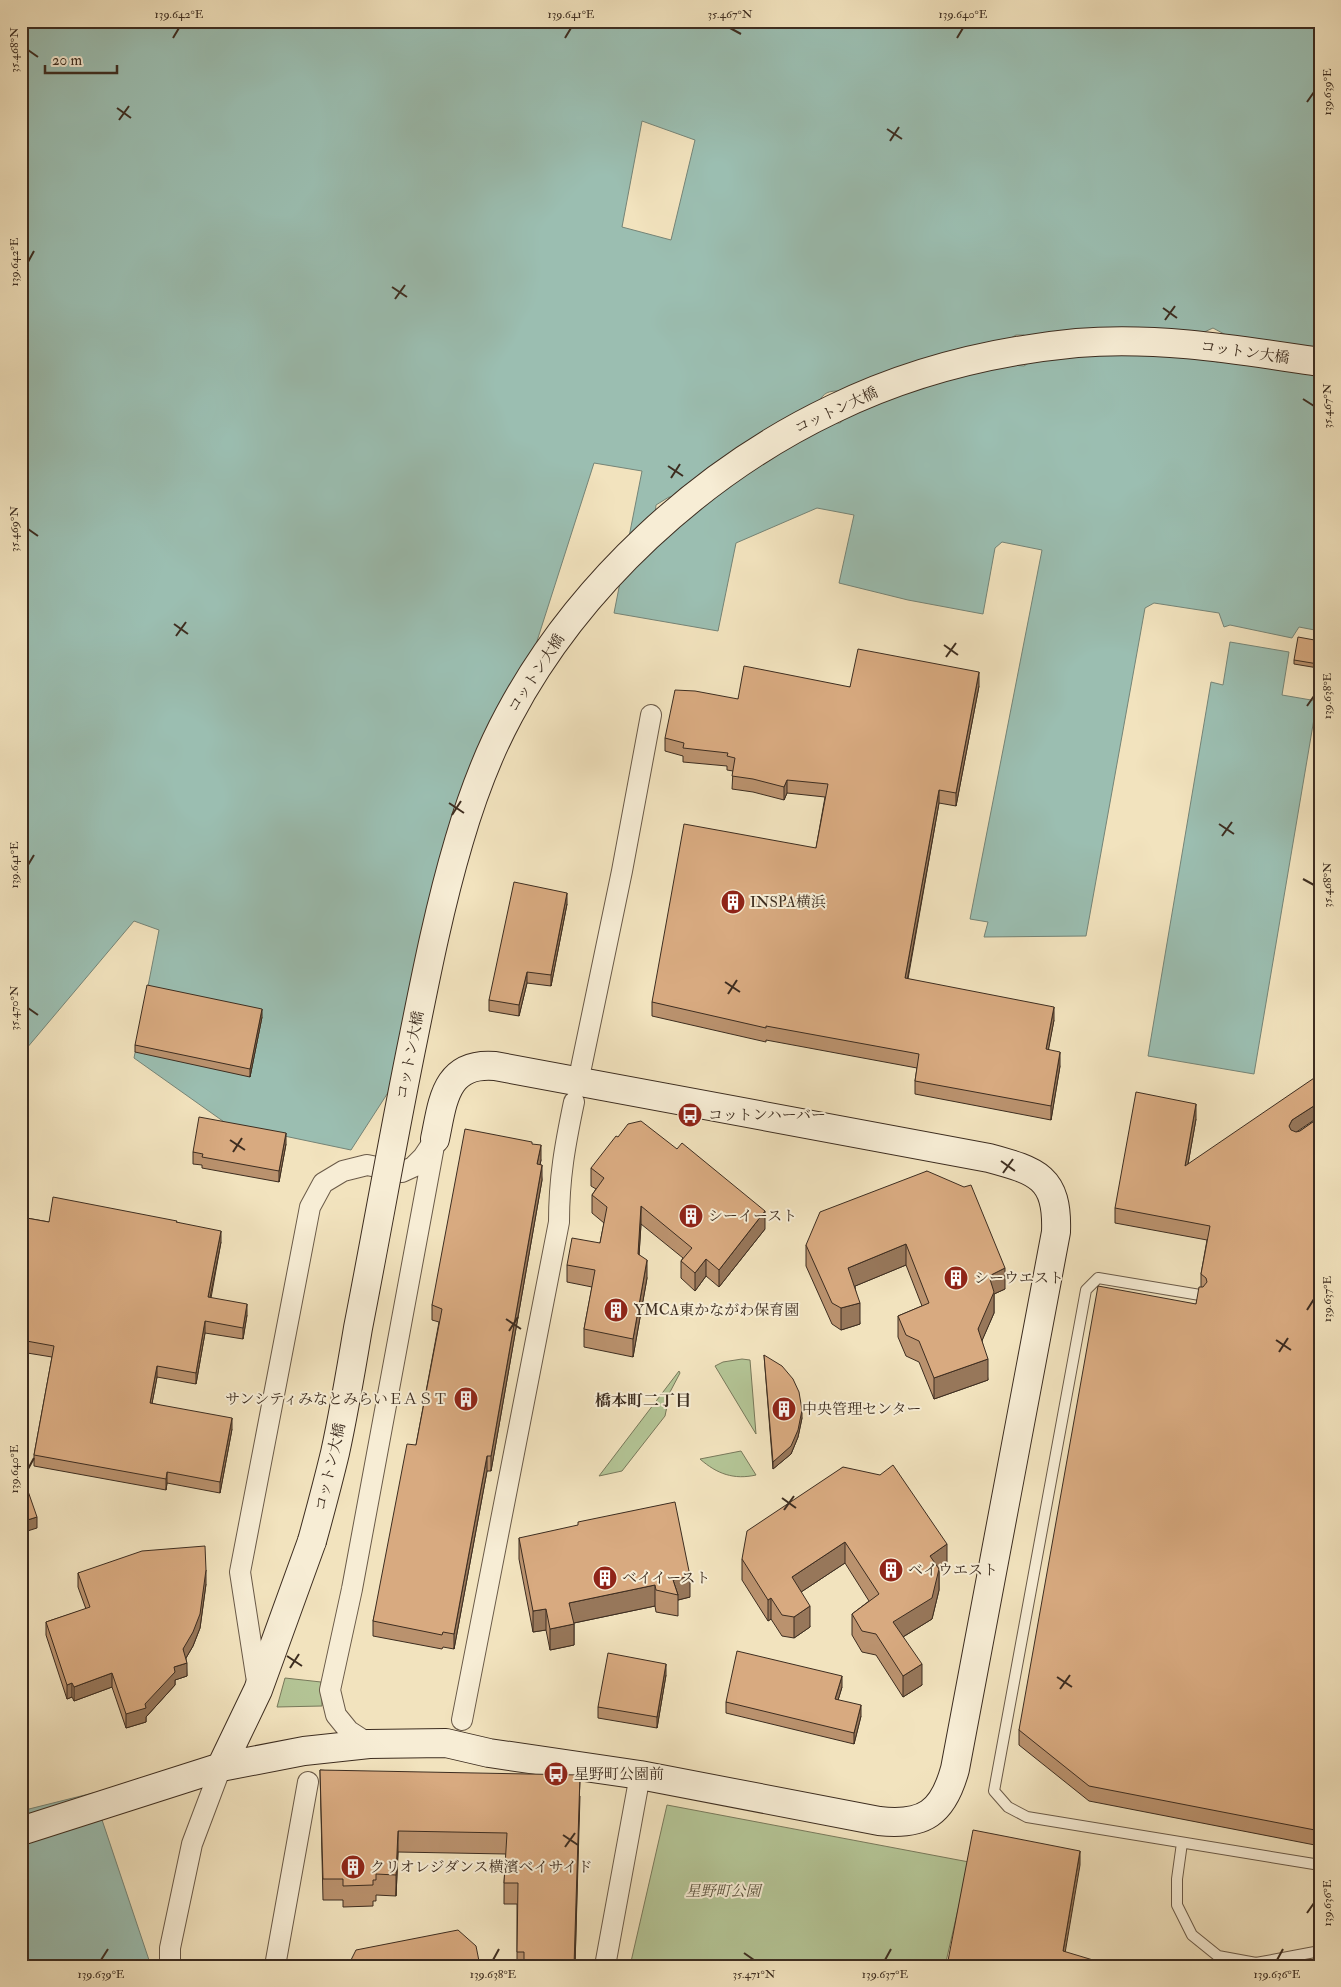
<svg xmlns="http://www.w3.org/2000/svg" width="1341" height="1987" font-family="'IM FELL Double Pica','Noto Serif JP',serif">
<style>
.green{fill:#b4c596;stroke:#78795b}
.water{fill:#9bbeb1;stroke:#758477;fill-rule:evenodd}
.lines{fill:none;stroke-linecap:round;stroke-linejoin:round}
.lane-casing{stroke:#6a5a48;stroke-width:12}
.street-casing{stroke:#6a5a48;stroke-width:22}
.secondary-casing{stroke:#3d2d20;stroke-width:30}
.lane{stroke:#f7edd5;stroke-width:10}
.street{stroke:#f7edd5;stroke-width:20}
.secondary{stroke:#f7edd5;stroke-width:28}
.secondary-bridge-casing{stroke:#3d2d20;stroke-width:30;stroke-linecap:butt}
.secondary-bridge{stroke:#f7edd5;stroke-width:28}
.wall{fill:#ba926e;stroke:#3d2d20}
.shaded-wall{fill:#97775a;stroke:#3d2d20}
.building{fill:#d8aa80;stroke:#3d2d20}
.ticks{fill:none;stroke:#3d2d20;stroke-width:2}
.labels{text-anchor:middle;stroke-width:4;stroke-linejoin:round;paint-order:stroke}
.street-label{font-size:15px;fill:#3d2d20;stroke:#f7edd5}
.poi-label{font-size:15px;fill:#3d2d20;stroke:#f7edd5;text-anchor:start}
.park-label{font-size:15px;font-style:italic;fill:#5b533e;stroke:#f7edd5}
.neighbourhood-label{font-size:16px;font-weight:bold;fill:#3d2d20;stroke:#f7edd5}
.neatline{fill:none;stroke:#3d2d20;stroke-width:2}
.ticks-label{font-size:12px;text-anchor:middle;fill:#3d2d20}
</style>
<rect width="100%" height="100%" fill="#f2e3be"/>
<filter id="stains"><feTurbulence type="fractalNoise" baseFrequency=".004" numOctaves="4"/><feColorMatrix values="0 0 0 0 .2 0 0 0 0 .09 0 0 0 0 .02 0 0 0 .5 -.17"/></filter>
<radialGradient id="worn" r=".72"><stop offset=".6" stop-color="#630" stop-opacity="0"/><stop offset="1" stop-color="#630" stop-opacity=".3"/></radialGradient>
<!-- green -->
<path class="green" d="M742,1359l8,1 6,74 -41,-68 8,-4z
M679,1371l1,2 -10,19 -5,24 -43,55 -23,5z
M741,1451l15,24c-22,5 -39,-1 -56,-16z
M285,1678l36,4 1,24 -45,1z
M667,1805l302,57 -24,104h-315z"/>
<!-- water -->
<path class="water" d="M21,21h1299v610l-21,-4 -7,11 -62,-13 -6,2 -5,-14 -65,-10 -9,5 -59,328 -102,1 4,-15 -18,-3 72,-369 -40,-8 -7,6 -12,66 -75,-14 -69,-17 15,-68 -37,-7 -81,35 -18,88 -104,-18 28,-142 -48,-8 -146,456 -48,155 -49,76 -124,-26 -93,-66 25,-128 -25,-9 -113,134zM642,121l53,19 -24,100 -49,-13zM1213,328l13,7 -3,23 -5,4 -16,-3v-26zM1016,335h8l6,4v23l-6,4 -13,-1 -7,-23zM837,391l3,1 9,23 -9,8h-6l-16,-17c3,-11 8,-15 19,-15zM669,497l8,1 9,22 -9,8 -22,-13 1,-10z
M1230,642l59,10 -7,43 35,6 -63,373 -106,-18 63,-374 12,3z
M93,1793l58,173h-130v-155z"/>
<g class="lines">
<defs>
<path id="lane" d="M1200,1295l-102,-17 -12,12 -92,501 14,16 19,10 293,48
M1182,1843l-5,36v26l15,30 26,21 38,7 64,-12"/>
<path id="street" d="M581,1068l41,-197 29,-156
M258,1688l-18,-116 70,-365 13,-24 20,-12 24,-6 35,7 11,-5 10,-10 12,-18
M462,1720l97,-498c0,-44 6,-77 15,-120
M369,1744l-20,-13 -13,-16 -6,-25 22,-101 82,-443
M170,1966v-18l22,-104 29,-77
M275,1966l33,-184
M605,1966l35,-191"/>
<path id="secondary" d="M221,1767l37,-77 54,-149
M21,1831l200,-64 83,-16 65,-7 77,-1 43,10 151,22 239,46c45,5 64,-8 76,-52l101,-537c2,-55 -19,-61 -67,-74l-494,-92c-50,-4 -52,35 -60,73"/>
</defs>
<!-- lane casing -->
<use href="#lane" class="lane-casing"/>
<!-- street casing -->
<use href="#street" class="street-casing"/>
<!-- secondary casing -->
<use href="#secondary" class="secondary-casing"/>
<!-- lane -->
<use href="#lane" class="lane"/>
<!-- street -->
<use href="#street" class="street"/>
<!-- secondary -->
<use href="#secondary" class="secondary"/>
<defs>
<path id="secondary-bridge" d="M312,1541c8,-29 16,-59 23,-88 9,-41 16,-83 23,-125 19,-97 36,-196 56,-293 13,-65 26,-130 45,-194 12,-41 30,-89 50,-126 69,-130 192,-243 324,-306 76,-37 160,-58 244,-66 81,-7 162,7 243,19"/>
</defs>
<!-- secondary-bridge casing -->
<use href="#secondary-bridge" class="secondary-bridge-casing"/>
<!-- secondary-bridge -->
<use href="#secondary-bridge" class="secondary-bridge"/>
</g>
<!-- wall -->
<path class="wall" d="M1320,641l-2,27 -24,-4v-4z
M979,686l-23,120 -17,-3 -31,176 146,41 -6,30 12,16 -9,54 -136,-26v-13l2,-13 -151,-28v2l-114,-26v-14l164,-154 9,-51 -38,-4 -3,7 -31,-8 -21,-3 1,-18 -6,-1v-4l-44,-4v-6l-18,-5v-13l73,-39 112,-12z
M567,904l-16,82 -24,-3 -8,33 -30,-5v-11z
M262,1017l-12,60 -115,-25v-7z
M1320,1117v729l-231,-45 -70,-56v-15l177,-426 5,-17v-13l6,-34 -92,-17v-15l81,-89 -8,45 112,-33z
M286,1144l-7,38 -77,-14v-3l-9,-1v-12z
M532,1144l9,16 -1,4 2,16 -51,291h-4l-33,178 -11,-2 -1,2 -69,-13v-15l43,-176 23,-123 -7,-2v-15z
M591,1168l174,61 -46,58 -13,-11 -11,15 -14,-13v-17l2,-3 -42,-34 -2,30 8,24 -14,79 -49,-10v-18l8,-42 -25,-5v-17l33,-22 4,-20 -12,-10v-18l4,-6 -5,-3z
M927,1171l78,118 -11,5v19l-12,27 6,40 -54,19 -15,-37 -13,-6 -8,-19v-21l24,-10 -16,-41 -51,21 5,38 -19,6 -9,-6 -26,-58v-21z
M21,1217l28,5h128l44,20 -10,56 36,17 -4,24 -38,-6 -9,51 -39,-7 -5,26 80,26 -12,64 -53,-10 -1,7 -132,-24v-11l18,-98 -31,-5z
M764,1355l38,63 -4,19 -7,17 -18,15z
M843,1467l104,98 -8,6v19l-7,29 -29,18 19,48 -19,12 -27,-42 -14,-3 -10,-17v-21l17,-13 -24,-38 -44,29 9,35 -16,11 -12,-2 -11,-17 -3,2 -26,-41v-21z
M519,1538l171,59 -12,3v16l-22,-4 -1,-6 -81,17v22l-24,5 -4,-20 -13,2 -14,-73z
M78,1573l128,11 -6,44 -7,18 -7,12 1,18 -12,4v5l-29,32v5l-20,6 -14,-41 -38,14 -2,-4 -5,2 -21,-64v-13l40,-13 -8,-22z
M666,1675l-9,53 -59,-10v-11z
M842,1687l-4,13 23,16 -7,28 -128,-31v-11z
M320,1770l260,26 -5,170h-58v-62h-13v-21l2,-29 -108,-2 -2,44 -20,-1v6h-3v5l-30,1v-7h-20z"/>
<!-- shaded-wall -->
<path class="shaded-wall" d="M979,672v14l-23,120v-13z
M787,780v13l-3,7v-13z
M939,790v13l-34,189v-14z
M567,893v11l-16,82v-11z
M527,972v11l-8,33v-11z
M1054,1007v13l-8,43v-14z
M262,1009v8l-12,60v-8z
M1060,1052v14l-9,54v-14z
M1320,1102v14l-28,19 -3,-9 3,-6z
M1196,1104v15l-11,62v-15z
M286,1133v11l-7,38v-11z
M541,1145v15l-4,19v-15z
M542,1165v15l-51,291v-15z
M641,1206v18l-3,48v-18z
M765,1211v18l-46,58v-17z
M221,1231v11l-13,66v-11z
M906,1244v21l-58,24v-21z
M706,1259v17l-11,15v-18z
M647,1260v18l-14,79v-18z
M1005,1268v21l-11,5v19l-16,37v-21l11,-53z
M860,1303v21l-19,6v-22z
M247,1304v11l-4,24v-11z
M205,1321v12l-9,51v-11z
M988,1359v21l-54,19v-21z
M157,1366v11l-7,37v-11z
M802,1410v8l-4,19 -7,17 -18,15v-7z
M232,1418v11l-12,64v-11z
M487,1456v15l-33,178v-15z
M167,1472v11l-1,7v-11z
M37,1517v11l-16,5v-11z
M845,1542v21l-53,35v-21z
M947,1544v21l-8,6v19l-7,29 -39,24v-21l37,-66z
M206,1570v14l-6,44 -7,18 -10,17v-14z
M690,1576v21l-12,3v-5l-5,-15z
M655,1585v21l-86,18v-21z
M771,1598v21l-3,2v-21z
M810,1606v21l-16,11v-21z
M546,1609v21l-13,2v-21z
M574,1624v21l-24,5v-21z
M187,1663v13l-12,4v5l-29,32v5l-20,6v-14l48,-47z
M666,1664v11l-9,53v-11z
M922,1664v21l-19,12v-21z
M112,1673v14l-38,14v-14z
M842,1676v11l-7,23v-11z
M72,1683v14l-5,2v-14z
M861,1705v11l-7,28v-11z
M580,1775l-5,191h-1z
M398,1831v21l-2,44v-21z
M1080,1851v14l-17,100v-14z"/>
<!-- building -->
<path class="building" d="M1298,637l22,4v12l-2,11 -24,-4z
M858,649l121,23 -23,121 -17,-3 -34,188 149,29 -8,42 14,3 -9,54 -136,-25 4,-27 -153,-28v2l-114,-26 32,-178 132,24 12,-64 -41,-4 -3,7 -31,-8 -21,-3 3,-18 -8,-2 1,-3 -45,-5 1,-5 -19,-5 10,-48 20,1 43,8 6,-33 106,21z
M514,882l53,11 -16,82 -24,-3 -8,33 -30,-5z
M147,985l115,24 -12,60 -115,-24z
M1320,1074v28l-28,18 -3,6 2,4 5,2 4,-1 20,-14v714l-231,-45 -70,-56 79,-444 98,18 3,-17h4l4,-5 -1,-4 -5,-4 9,-48 -95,-18 21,-116 60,12 -11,62z
M199,1117l87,16 -7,38 -77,-14 1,-3 -10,-2z
M641,1121l36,28 5,-6 83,68 -46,59 -13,-11 -11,14 -14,-12 11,-13 -51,-42 -3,48 9,6 -14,79 -49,-10 11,-59 -28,-5 5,-27 28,5 7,-36 -15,-12 12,-17 -13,-10 25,-32 2,1 10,-13z
M465,1129l67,13v2l9,1 -4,19 5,1 -51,291h-4l-33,178 -11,-2 -1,3 -69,-14 34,-177 9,1 26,-136 -10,-4z
M927,1171l37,16 7,-2 34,83 -16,8 5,16 -16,37 10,30 -54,19 -15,-37 -13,-6 -8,-19 31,-13 -23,-59 -58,24 12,35 -19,5 -9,-5 -26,-58 14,-33z
M53,1197l124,24 -1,1 45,9 -13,66 39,7 -4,24 -38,-7 -9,52 -39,-7 -7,37 82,15 -12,64 -53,-10 -1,7 -132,-24 20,-109 -33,-6v-123l28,5z
M764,1355l18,11 11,13 6,13 3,18 -4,20 -7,16 -18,16z
M893,1465l54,79 -17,12 9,13 -7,29 -39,24 29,42 -19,12 -27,-42 -14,-3 -10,-17 27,-20 -34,-52 -53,35 18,29 -16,11 -12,-2 -11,-17 -3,2 -26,-41 5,-28 96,-64 37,8z
M21,1471l16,46 -16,5z
M675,1502l15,74 -17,4 5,15 -22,-5 -1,-5 -86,18 5,21 -24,5 -4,-20 -13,2 -14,-73 59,-13v-3z
M205,1546l1,24 -6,44 -7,18 -10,17 4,14 -13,4 1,5 -30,32 1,4 -20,6 -14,-41 -38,14 -2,-4 -5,2 -21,-63 44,-15 -12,-34 64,-22z
M737,1651l105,25 -7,23 26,6 -7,28 -128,-31z
M608,1653l58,11 -9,53 -59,-10z
M320,1770l260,5 -6,191h-33l1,-1 -18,-2v-11h-7l1,-69h-14l3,-50 -109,-2 -2,44 -20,-1v6h-3v5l-30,1v-7h-20z
M973,1830l107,21 -17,100 50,15h-166z
M458,1930l18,16 4,20h-132l8,-16z"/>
<!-- ticks -->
<path class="ticks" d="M730,28l11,6M173,38l6,-10M565,38l6,-10M957,38l6,-10M28,50l10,7M1307,102l7,-10M117,108l14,10M119,120l10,-14M887,129l15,10M890,141l9,-14M28,262l6,-11M392,287l15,10M395,299l10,-14M1163,308l14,10M1165,320l10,-14M1303,399l11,7M668,466l15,10M671,478l9,-14M28,529l10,7M174,624l14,10M176,636l10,-14M944,645l14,10M946,657l10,-14M1307,706l7,-10M449,803l15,10M452,815l9,-14M1219,824l15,10M1222,836l10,-14M28,865l6,-10M1303,879l11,6M725,982l15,10M728,994l9,-14M28,1008l10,7M230,1140l15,10M233,1152l9,-14M1001,1161l14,10M1003,1173l10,-14M1307,1310l7,-11M506,1319l15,10M509,1331l9,-14M1276,1340l15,10M1279,1352l9,-14M28,1469l6,-11M782,1498l14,10M784,1510l10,-14M287,1656l15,10M290,1668l9,-14M1057,1677l15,10M1060,1689l10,-14M563,1835l15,10M565,1847l10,-14M1307,1913l7,-10M744,1953l10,7M101,1960l7,-11M493,1960l6,-11M885,1960l6,-11M1277,1960l6,-11"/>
<!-- icons -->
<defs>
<symbol id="building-disc" viewBox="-11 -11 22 22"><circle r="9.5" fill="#8f2418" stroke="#f7edd5"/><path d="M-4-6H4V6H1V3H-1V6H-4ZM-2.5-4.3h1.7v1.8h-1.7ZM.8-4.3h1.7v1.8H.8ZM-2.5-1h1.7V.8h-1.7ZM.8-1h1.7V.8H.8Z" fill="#fff"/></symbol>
<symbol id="bus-disc" viewBox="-11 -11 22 22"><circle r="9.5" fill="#8f2418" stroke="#f7edd5"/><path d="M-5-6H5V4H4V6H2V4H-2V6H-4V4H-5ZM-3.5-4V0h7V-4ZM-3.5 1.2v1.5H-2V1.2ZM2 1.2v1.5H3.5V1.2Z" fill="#fff"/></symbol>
</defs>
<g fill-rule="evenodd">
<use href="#building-disc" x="719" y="888" width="28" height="28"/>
<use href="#bus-disc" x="676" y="1101" width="28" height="28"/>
<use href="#building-disc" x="677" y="1202" width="28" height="28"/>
<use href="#building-disc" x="942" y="1264" width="28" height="28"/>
<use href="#building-disc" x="602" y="1296" width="28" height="28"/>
<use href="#building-disc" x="452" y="1385" width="28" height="28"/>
<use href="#building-disc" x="770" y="1395" width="28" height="28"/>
<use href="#building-disc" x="877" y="1556" width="28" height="28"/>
<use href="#building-disc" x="591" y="1564" width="28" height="28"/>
<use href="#bus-disc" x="542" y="1760" width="28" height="28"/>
<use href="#building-disc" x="339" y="1853" width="28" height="28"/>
</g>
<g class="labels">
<!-- street labels -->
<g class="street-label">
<text transform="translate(1245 352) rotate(8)" y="5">コットン大橋</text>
<text transform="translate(836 410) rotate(-25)" y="5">コットン大橋</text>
<text transform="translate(536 673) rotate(-57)" y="5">コットン大橋</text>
<text transform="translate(410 1055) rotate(-79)" y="5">コットン大橋</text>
<text transform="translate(330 1467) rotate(-77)" y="5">コットン大橋</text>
</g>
<!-- poi labels -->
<g class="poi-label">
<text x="750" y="907">INSPA横浜</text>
<text x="708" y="1120">コットンハーバー</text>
<text x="708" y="1221">シーイースト</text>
<text x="974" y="1283">シーウエスト</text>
<text x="634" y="1315">YMCA東かながわ保育園</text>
<text x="448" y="1404" text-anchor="end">サンシティみなとみらいＥＡＳＴ</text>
<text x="802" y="1414">中央管理センター</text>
<text x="908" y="1575">ベイウエスト</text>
<text x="622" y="1583">ベイイースト</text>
<text x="574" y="1779">星野町公園前</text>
<text x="370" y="1872">クリオレジダンス横濱ベイサイド</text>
</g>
<!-- park labels -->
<g class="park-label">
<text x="723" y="1896">星野町公園</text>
</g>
<!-- neighbourhood labels -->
<g class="neighbourhood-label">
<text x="643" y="1406">橋本町二丁目</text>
</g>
</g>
<!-- margin -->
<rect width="1341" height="1987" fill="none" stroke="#f2e3be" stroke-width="55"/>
<!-- scale -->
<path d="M45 65v8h72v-8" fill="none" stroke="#3d2d20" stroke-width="2.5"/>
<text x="52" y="65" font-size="15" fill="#3d2d20" stroke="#f7edd5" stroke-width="4" paint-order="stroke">20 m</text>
<rect x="28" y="28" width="1286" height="1932" class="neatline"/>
<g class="ticks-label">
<text x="179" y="18">139.642°E</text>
<text x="571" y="18">139.641°E</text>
<text x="730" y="18">35.467°N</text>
<text x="963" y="18">139.640°E</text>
<text transform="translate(14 50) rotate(-90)" y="4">35.468°N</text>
<text transform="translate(1327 92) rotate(-90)" y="4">139.639°E</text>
<text transform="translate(14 262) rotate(-90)" y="4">139.642°E</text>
<text transform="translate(1327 406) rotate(-90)" y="4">35.467°N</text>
<text transform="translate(14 529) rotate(-90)" y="4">35.469°N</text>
<text transform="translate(1327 696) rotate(-90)" y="4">139.638°E</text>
<text transform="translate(14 865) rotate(-90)" y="4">139.641°E</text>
<text transform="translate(1327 885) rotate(-90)" y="4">35.468°N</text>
<text transform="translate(14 1008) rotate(-90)" y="4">35.470°N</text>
<text transform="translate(1327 1299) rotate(-90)" y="4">139.637°E</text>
<text transform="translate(14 1469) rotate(-90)" y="4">139.640°E</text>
<text transform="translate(1327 1903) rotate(-90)" y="4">139.636°E</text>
<text x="101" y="1978">139.639°E</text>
<text x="493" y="1978">139.638°E</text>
<text x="754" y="1978">35.471°N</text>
<text x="885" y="1978">139.637°E</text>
<text x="1277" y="1978">139.636°E</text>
</g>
<rect width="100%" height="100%" filter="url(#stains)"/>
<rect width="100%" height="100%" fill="url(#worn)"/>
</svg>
